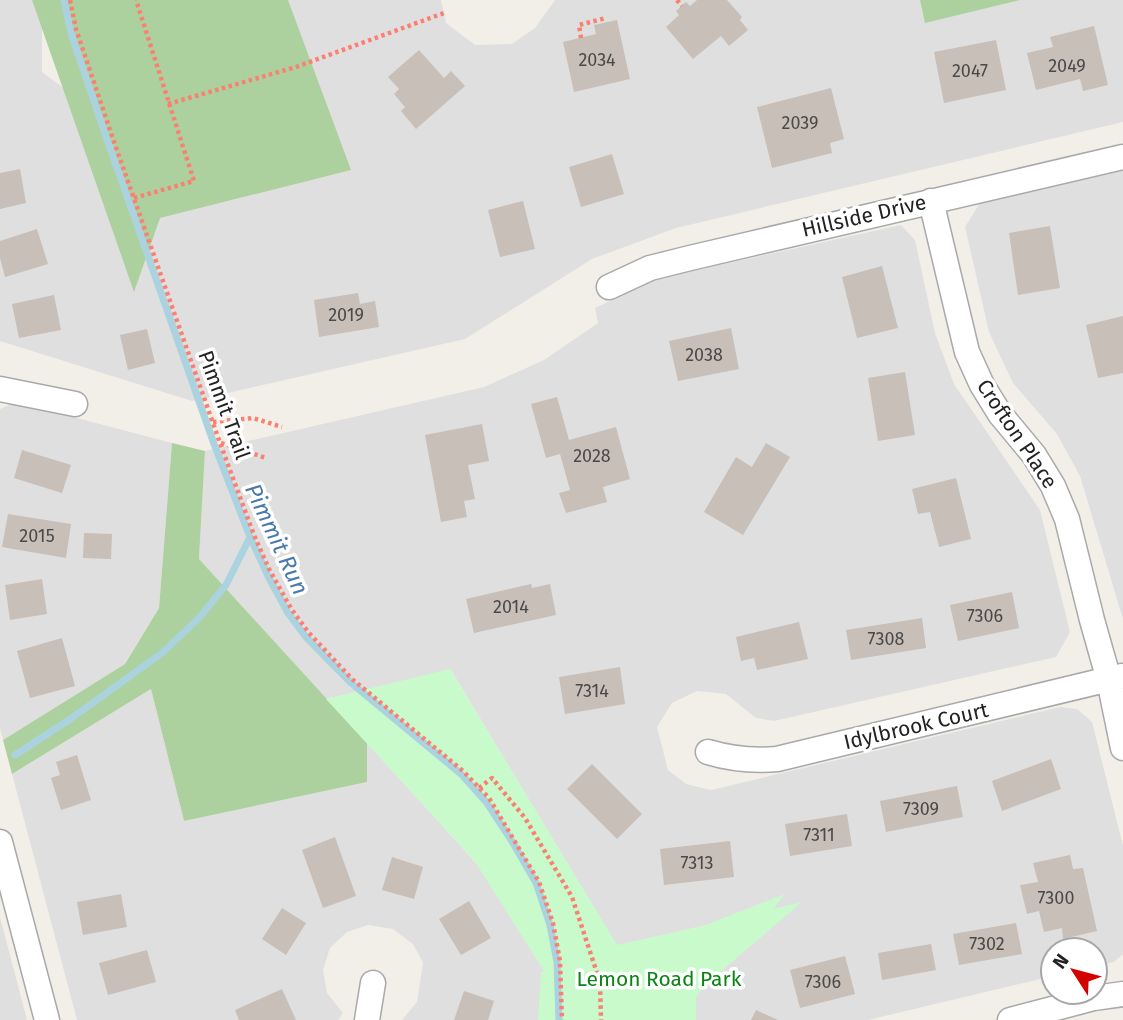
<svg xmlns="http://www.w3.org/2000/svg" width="1123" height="1020" font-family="'Fira Sans',sans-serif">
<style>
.residential{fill:#e0dfdf}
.forest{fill:#add19e}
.park{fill:#c8facc}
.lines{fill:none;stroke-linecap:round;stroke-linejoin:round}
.stream{stroke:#aad3df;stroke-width:7}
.building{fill:#c7bfb8}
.minor-casing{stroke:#a9a9a9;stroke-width:27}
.path{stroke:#fa8072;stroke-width:4.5;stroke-dasharray:3.5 3.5;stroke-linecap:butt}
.minor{stroke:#fff;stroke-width:24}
.labels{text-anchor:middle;stroke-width:7;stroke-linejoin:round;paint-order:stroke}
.number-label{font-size:18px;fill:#4b4948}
.street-label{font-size:21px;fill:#222;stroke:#fff}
.park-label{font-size:21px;fill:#0c8416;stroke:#fff}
.water-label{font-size:23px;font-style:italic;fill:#4a7aab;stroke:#fff}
</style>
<rect width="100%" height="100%" fill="#f2efe9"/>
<!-- residential -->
<path class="residential" d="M0,0h42v72l77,57 169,-129h153l5,23 29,22 37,-1 23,-16 20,-28h568v122l-447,106 -84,31 -127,80 -273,62 -192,-60z
M1123,169v450l-43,-143 -23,-42 -44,-51 -24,-51 -24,-105 15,-24z
M901,225l14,15 20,93 19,51 86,126 30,122 -14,25 -282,64 -18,-3 -30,-24 -29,-3 -25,12 -15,24 11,43 18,14 25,6 349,-83 17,2 15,13 31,124v108l-9,8 -19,4v-16h-42v26l-185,44h-175v-25l107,-92 -183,43 -166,-276 -125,29 -127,-140 6,-108 279,-64 60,-27 54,-37 -3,-15 61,-29z
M16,402l156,41 -13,165 -34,56 -122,76 -3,-12v-319z
M151,689l33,132 183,-39v-39l222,244 -26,33h-161l15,-18 6,-39 -10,-19 -20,-15 -25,-4 -21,7 -17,16 -7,22 4,23 16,20 -5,7h-261l-65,-246z
M0,917l27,103h-27z"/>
<!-- forest -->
<path class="forest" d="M32,0h256l63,170 -191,48 -26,74z
M920,0h100l-95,23z
M172,443l33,8 -6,108 168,184v39l-183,39 -33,-132 -139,85 -9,-34 122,-76 34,-56z"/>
<!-- park -->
<path class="park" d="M450,669l167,276 86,-19 82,-32 -12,15 29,-7 -95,81 -11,14v23h-158l3,-47 3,-2 -70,-111 -148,-161z"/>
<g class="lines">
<!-- stream -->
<path class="stream" d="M64,0l7,33 37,109 106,302 36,93 19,41 19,35 17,23 45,46 111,92 26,29 26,40 23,40 14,42 7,37 2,58
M15,755l54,-35 93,-67 36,-34 28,-34 24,-48"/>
</g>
<!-- building -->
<path class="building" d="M697,0h30l15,17 -2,3 8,10 -19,16 -8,-10 -28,23 -27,-32 13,-12 -3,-4 10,-9 4,4z
M617,20l13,59 -56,13 -11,-50 33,-8 -2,-9z
M1094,26l14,59 -25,6 -3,-12 -44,11 -9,-37 26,-6 -3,-10z
M996,40l10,50 -62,13 -10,-51z
M419,50l25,28 7,-7 14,15 -49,43 -15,-18 4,-4 -11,-13 5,-5 -11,-12z
M831,88l13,51 -14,4 2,10 -60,15 -15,-61z
M612,154l12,40 -43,13 -12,-40z
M20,169l6,34 -26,6v-36z
M523,201l12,48 -35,8 -12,-47z
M1050,226l10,62 -42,7 -9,-62z
M37,229l11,35 -43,13 -5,-19v-17z
M882,266l16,62 -41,10 -15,-61z
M358,293l2,11 15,-3 4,26 -60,10 -5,-37z
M54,295l7,35 -42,8 -7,-34z
M1123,316v57l-25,5 -12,-53z
M731,328l8,41 -61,12 -9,-40z
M147,329l8,34 -27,7 -8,-35z
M905,372l10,63 -37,6 -10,-63z
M557,397l12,43 47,-13 14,52 -27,8 4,15 -41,11 -7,-20 11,-3 -10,-36 -14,4 -15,-54z
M482,424l7,37 -21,4 7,34 -11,2 3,16 -26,5 -16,-87z
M766,443l24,14 -47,78 -39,-23 32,-55 16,10z
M22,450l49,15 -9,28 -48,-15z
M956,478l15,61 -32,8 -9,-35 -12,2 -6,-25z
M8,514l63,10 -5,34 -64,-11z
M84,533l28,1 -1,25 -28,-1z
M42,579l5,35 -37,6 -5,-35z
M531,584l1,4 18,-4 6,31 -82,18 -8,-34z
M1012,592l7,36 -61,13 -8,-36z
M922,618l4,30 -75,12 -5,-30z
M799,622l9,37 -51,11 -3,-12 -13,3 -5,-24z
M62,638l13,48 -45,12 -13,-47z
M620,667l5,37 -60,10 -6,-37z
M77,755l14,45 -30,10 -10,-32 9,-3 -4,-13z
M1051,759l10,30 -59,22 -10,-30z
M592,764l50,50 -25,25 -50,-50z
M957,786l6,31 -77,15 -6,-31z
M847,814l5,32 -62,10 -5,-32z
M335,837l21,59 -33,12 -21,-58z
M730,841l4,36 -70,8 -4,-36z
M1070,855l3,14 10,-1 14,63 -34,8 -1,-11 -18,4 -5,-21 -12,3 -7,-29 18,-3 -5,-19z
M392,857l31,10 -9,32 -32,-9z
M121,894l6,33 -44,8 -6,-33z
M469,901l22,37 -30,17 -22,-36z
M282,908l24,15 -20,32 -24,-16z
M1016,923l6,31 -63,11 -6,-31z
M931,944l5,26 -54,10 -4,-27z
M147,950l9,32 -48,13 -9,-32z
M845,956l10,38 -55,14 -10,-38z
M282,989l14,31h-57l-4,-10z
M464,991l30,10 -6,19h-34z
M756,1010l22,10h-27z"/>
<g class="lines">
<defs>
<path id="minor" d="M931,201l36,151 15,33 18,29 34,41 19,31 14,33 25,101 17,60 14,68
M609,287l41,-19 40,-10 433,-101
M0,389l75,15
M708,752c23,7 44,9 69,7l345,-83
M0,842l47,178
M367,1020l6,-37
M1010,1020l84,-22 29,-4"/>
</defs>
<!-- minor casing -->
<use href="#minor" class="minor-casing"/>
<!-- path -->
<path class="path" d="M70,0l6,29 37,110 107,304 34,92 15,34 23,41 17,23 43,46 111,92 26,27 50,84 14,41 7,38 2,59
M677,0l5,6
M581,38l-2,-13 27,-7
M168,104l128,-37 148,-54
M134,198l60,-17 -58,-181
M213,422l40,-4 29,9
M221,443l45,15
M479,788l13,-10 33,40 47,79 28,85 1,38"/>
<!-- minor -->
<use href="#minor" class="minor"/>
</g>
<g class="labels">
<!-- number labels -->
<g class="number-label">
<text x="597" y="66">2034</text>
<text x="1067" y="72">2049</text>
<text x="970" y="77">2047</text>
<text x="800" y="129">2039</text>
<text x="346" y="321">2019</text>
<text x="704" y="361">2038</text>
<text x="592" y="462">2028</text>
<text x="37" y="542">2015</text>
<text x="511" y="613">2014</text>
<text x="985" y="622">7306</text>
<text x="886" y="645">7308</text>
<text x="592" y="697">7314</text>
<text x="921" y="815">7309</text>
<text x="819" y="841">7311</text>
<text x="697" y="869">7313</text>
<text x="1056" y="904">7300</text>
<text x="987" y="950">7302</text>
<text x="823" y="988">7306</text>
</g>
<!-- street labels -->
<g class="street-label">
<text transform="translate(864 216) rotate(-13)" y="7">Hillside Drive</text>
<text transform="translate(224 405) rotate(70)" y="7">Pimmit Trail</text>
<text transform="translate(1017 434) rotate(56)" y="7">Crofton Place</text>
<text transform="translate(916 726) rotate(-13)" y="7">Idylbrook Court</text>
</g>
<!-- park labels -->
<g class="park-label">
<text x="659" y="986">Lemon Road Park</text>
</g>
<!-- water labels -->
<g class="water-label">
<text transform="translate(277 539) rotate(65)" y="8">Pimmit Run</text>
</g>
</g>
<!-- north arrow -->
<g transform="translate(1074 971) rotate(306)"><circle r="33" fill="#ffffff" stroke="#a7a7a7" stroke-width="2"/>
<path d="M0-5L12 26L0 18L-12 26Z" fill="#d40000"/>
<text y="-10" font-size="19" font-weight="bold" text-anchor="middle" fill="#222222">N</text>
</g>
</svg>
